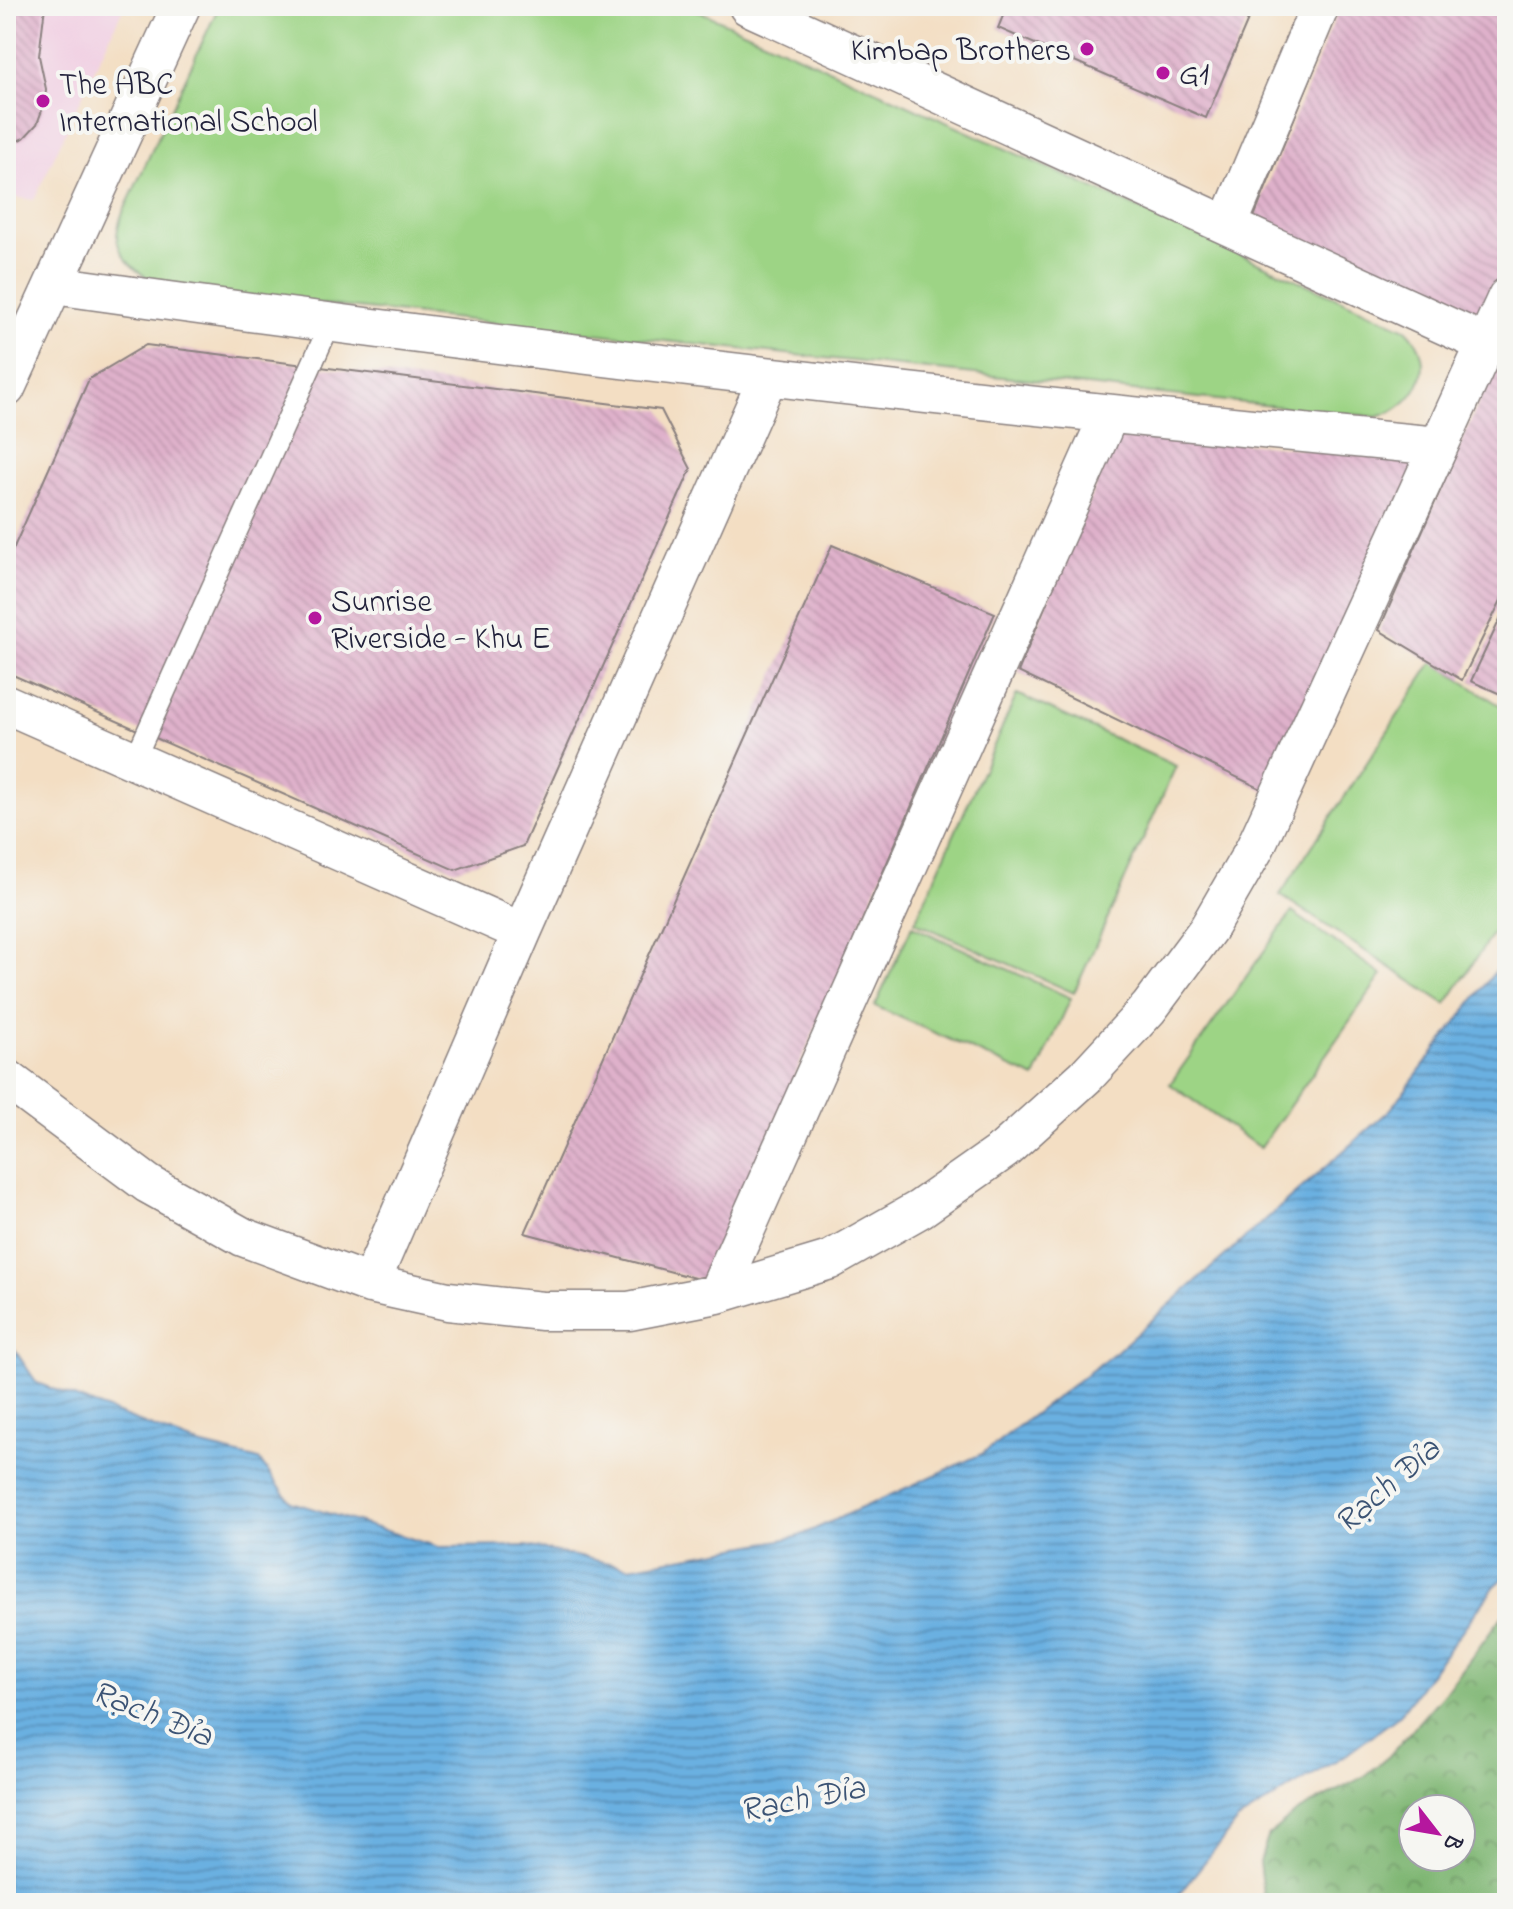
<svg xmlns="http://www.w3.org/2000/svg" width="1513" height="1909" font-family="'Indie Flower',sans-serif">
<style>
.built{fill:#f1d0e3}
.grass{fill:#9dd485;stroke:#607b60;stroke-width:2}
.forest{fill:url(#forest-crowns);stroke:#506c56;stroke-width:2;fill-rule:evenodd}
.water{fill:url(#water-rules);stroke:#46698e;stroke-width:2}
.building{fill:url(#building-back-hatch)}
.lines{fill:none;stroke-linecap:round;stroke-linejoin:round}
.lane-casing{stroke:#8a807f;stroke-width:23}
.street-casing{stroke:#8a807f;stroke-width:41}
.lane{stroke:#fff;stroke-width:20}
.street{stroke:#fff;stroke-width:38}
.poi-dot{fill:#b5179e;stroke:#f6f6f2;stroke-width:3}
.labels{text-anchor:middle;stroke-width:8;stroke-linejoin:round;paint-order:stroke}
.poi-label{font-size:32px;fill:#22223b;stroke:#f6f6f2;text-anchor:start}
.water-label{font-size:34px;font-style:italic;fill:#3c5475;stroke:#f6f6f2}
</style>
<defs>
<pattern id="forest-crowns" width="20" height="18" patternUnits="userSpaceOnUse" patternTransform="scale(2)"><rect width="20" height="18" fill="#7eb672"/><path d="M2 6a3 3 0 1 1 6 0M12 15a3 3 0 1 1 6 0" fill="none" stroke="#67945f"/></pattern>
<pattern id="water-rules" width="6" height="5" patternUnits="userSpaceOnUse" patternTransform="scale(2)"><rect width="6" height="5" fill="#6bb0e1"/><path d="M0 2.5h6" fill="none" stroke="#588fb8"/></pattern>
<pattern id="building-back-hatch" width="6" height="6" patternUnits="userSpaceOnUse" patternTransform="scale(2)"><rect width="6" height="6" fill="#dfb1cb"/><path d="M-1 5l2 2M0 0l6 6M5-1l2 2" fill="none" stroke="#bf98af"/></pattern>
</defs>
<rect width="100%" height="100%" fill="#f6f6f2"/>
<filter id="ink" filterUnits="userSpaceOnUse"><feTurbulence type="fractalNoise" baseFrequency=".0125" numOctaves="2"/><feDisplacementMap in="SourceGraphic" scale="16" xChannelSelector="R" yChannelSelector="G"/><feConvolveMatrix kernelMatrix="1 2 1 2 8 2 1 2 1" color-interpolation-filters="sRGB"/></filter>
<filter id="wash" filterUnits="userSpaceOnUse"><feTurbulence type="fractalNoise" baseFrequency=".006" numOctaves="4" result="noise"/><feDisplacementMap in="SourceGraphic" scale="32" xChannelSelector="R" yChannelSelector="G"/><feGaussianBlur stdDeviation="1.8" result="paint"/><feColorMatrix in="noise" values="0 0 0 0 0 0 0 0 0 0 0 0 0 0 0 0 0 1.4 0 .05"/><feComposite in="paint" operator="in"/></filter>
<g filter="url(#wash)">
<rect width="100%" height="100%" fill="#f3dec3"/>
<!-- built -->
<path class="built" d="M6,6h118l-90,194 -28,-4z"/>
<!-- grass -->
<path class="grass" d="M219,6h469l718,323c34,33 13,77 -29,88l-1208,-129c-21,-7 -51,-26 -52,-52 0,-6 3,-14 4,-19z
M1433,662l74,48v202l-61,92 -166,-109z
M1017,694l159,72 -102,227 -159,-71z
M1292,912l90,63 -122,173 -90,-64z
M912,926l159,72 -36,80 -160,-72z"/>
<!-- forest -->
<path class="forest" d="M1507,1610v293h-151c-26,-18 -48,0 -75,-2 -6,0 -13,-5 -18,-7l-4,-32 10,-27 28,-23 68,-36 24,-20 58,-66zM1413,1809h48v48h-48z"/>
<!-- water -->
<path class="water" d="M1507,960v615l-12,11 -96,130 -52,38 -109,66 -66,83h-1166v-566l31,46 162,62 60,15 32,42 148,45 88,-1 102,21 168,-30 185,-83 135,-103 274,-242 109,-144z"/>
<g id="blocks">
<!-- building -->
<path class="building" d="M6,6h39l-6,50 7,33 -1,13 -8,22 -13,14 -18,8z
M1007,6h247l-48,112 -208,-90z
M1340,6h167v288l-21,50 -232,-127z
M146,345l515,65 30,59 -168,377 -68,24 -449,-198v-107l83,-186z
M1494,368l13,5v215l-45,92 -83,-50z
M1118,431l314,30 -154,336 -260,-125z
M832,545l163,68 -289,668 -181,-48z
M1507,604v93l-36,-16z"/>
</g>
</g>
<g filter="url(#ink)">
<use href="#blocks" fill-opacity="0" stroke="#8a807f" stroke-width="2"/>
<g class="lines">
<defs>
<path id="lane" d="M134,761l196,-437"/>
<path id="street" d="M748,6l738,338
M1228,225l92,-219
M54,285c460,65 922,118 1385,161
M6,388l175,-382
M6,704l516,228
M6,1078l142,106 95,53 127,47 78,17 94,10h87l88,-17 113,-34 90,-51 84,-59 82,-74 63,-68 59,-79 47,-81 252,-551
M370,1284l152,-352 246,-555
M717,1294l392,-879"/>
</defs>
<!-- lane casing -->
<use href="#lane" class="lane-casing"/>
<!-- street casing -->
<use href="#street" class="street-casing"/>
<!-- lane -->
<use href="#lane" class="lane"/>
<!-- street -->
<use href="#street" class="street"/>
</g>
</g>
<!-- markers -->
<g class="poi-dot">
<circle cx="1087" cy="49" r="8"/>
<circle cx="1163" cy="73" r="8"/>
<circle cx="43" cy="101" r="8"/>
<circle cx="315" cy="618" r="8"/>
</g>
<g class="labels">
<!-- poi labels -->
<g class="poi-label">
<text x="1071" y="60" text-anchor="end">Kimbap Brothers</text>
<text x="1179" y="84">G1</text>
<text x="59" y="94">The ABC<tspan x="59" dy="37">International School</tspan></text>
<text x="331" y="611">Sunrise<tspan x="331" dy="37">Riverside - Khu E</tspan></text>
</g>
<!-- water labels -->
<g class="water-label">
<text transform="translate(1386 1484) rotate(-41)" y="12">Rạch Đỉa</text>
<text transform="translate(153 1712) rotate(22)" y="12">Rạch Đỉa</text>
<text transform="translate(802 1797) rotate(-11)" y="12">Rạch Đỉa</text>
</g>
</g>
<!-- margin -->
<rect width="1513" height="1909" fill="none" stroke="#f6f6f2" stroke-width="32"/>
<!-- north arrow -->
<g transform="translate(1437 1833) rotate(121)"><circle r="38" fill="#f6f6f2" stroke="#a1a1a9" stroke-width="2"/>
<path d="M0-6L14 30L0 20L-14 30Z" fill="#b5179e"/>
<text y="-12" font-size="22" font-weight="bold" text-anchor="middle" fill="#22223b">B</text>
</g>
</svg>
